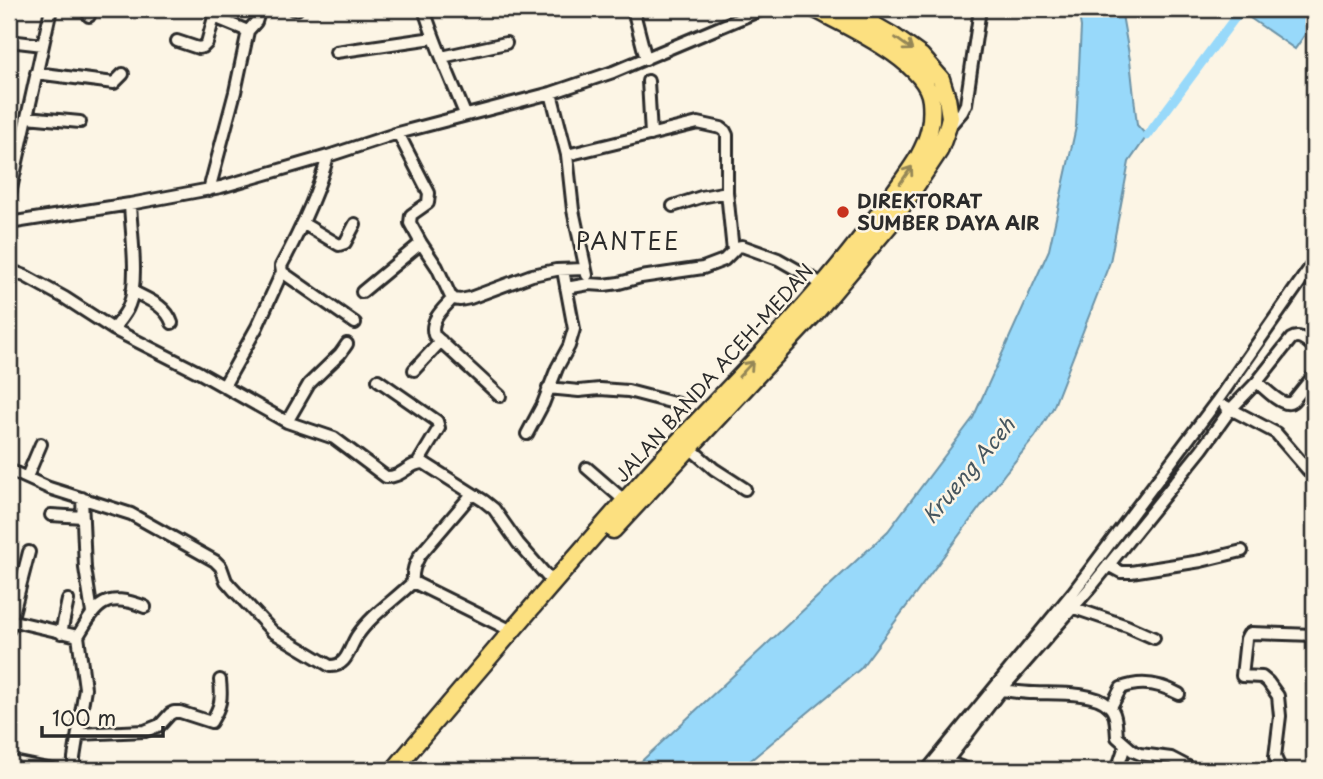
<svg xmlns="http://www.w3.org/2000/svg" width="1323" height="779" font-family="'Playpen Sans',sans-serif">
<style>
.water{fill:#98d9fa;stroke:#6c93a7;stroke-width:2}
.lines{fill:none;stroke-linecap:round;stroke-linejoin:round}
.canal{stroke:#98d9fa;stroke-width:9}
.minor-casing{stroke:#2b2b2b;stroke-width:16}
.highway-casing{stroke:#2b2b2b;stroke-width:21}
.minor{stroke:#fcf5e5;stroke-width:10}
.highway{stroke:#fce080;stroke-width:16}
.oneway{stroke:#948656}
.poi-dot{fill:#c8321e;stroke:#fcf5e5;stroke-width:2.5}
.labels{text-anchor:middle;stroke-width:5;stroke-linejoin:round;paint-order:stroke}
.poi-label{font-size:19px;font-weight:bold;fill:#2b2b2b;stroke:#fcf5e5;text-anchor:start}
.street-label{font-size:19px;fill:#2b2b2b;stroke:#fcf5e5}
.water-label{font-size:21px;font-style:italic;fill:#46565f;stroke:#fcf5e5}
.quarter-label{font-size:23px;letter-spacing:2px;fill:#2b2b2b;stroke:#fcf5e5}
</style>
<rect width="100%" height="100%" fill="#fcf5e5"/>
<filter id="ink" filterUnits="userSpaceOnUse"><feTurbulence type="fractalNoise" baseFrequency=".0143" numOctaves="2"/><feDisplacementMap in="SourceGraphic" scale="14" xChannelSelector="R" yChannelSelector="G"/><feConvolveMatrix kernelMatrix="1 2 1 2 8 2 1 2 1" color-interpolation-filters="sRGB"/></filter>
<g filter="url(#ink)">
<!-- water -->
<path class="water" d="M1078,9h43l9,51 7,65 10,11 -18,26 -19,100 -57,146 -18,29 -29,35 -146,197 -121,101h-107l256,-239 85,-113 76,-168 27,-123 5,-100z
M1237,9h77c-1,16 -10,27 -19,40z"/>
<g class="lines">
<!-- canal -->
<path class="canal" d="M1147,136l93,-125"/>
<defs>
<path id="minor" d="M89,9v7
M293,9h4
M424,9c11,36 27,70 41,105
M633,9l13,50
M248,31l8,-9 4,-13
M9,41l34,4
M177,41l21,7 5,-1 4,-4 7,-26
M336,52l97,-14
M442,57l64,-14
M36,73l78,10 9,-9
M648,81l3,54
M551,93l16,62 6,55 14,65
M27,117l53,5
M948,128l14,-16 4,-8 14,-95
M398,133l31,60 -1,10 -17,12 -1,8 11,20 16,24 13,28 4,4 6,1 10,-2 62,-23 24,-5 29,-1
M567,155l131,-32 23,5 4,3 2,4v57l6,59
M209,190l26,-98 13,-61 -34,-14 1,-8
M9,198l42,-189
M673,206l28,-9 26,-5
M9,223l121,-19 91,-17 107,-31 70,-23 153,-40 62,-21 150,-63
M304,224l35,21 6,-2 10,-19
M9,270l16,6 40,22 48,31 87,44 87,49 47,16 52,39c16,1 23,-15 38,-14l60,38 10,8 24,34 35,40
M282,272l73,51
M566,288l23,-4 15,1 15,-2 22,-6 62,-9 21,-8 13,-13 5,-1 36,13 46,26
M132,291c15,8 34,14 40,32
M362,292l59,-49
M453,298c-9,10 -24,22 -19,37l66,61
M113,329c6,-8 13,-15 16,-24 10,-24 2,-74 1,-101
M414,370l27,-29
M378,380l59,41 2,7 -21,35
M1257,382c6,5 23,23 32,21 2,0 4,-2 5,-3l20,-25
M224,386l33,-59 25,-55 -1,-6c19,-35 36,-70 47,-110
M548,388l31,3 21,-2 28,2 50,13
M1225,406l51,27 38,44
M287,422l22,-38 31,-30 7,-10
M527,434l16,-30 14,-36 12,-22 5,-17 -11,-59
M690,448l24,21 31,20
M587,468l38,33
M9,470l40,18 82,26 84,47 6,6 5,14 7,8 40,43 57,34c17,1 19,-18 27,-30 15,-22 38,-36 56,-54 -1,-11 2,-18 7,-27l52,-61
M27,477l14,-33
M82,498l3,70 7,45
M51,515l32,2
M1108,565l13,7h10l70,-11 41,-10
M413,582l99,49
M1074,608l53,18 27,12
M9,620l69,16c19,-32 27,-45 67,-29
M9,629l20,-77
M61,633l7,-33
M1001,690c11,1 22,3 33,3 20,1 60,-2 75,13 8,7 7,21 8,31l16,14 7,3 31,4 23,12
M1111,707l10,-19c20,-8 40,-4 58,6
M78,734l67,-3 15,-6 10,-11 4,-2h6l31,10c10,-16 11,-23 9,-42
M9,761l44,9
M947,762l22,8
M74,770v-12l11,-70 -7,-52
M927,770l147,-179 143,-190 97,-139
M940,770l61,-80 89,-102 112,-139 28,-39 27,-28 34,-43c9,-6 16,3 23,8
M1117,770l7,-21
M1281,770l-6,-13 5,-41 -2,-20 -10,-14 -6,-5 -20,-1 4,-37 2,-4 3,-2 63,2"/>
<path id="highway" d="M613,530l203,-218 75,-89 48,-72 8,-22 3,-12 -3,-19 -6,-19 -20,-23 -28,-20 -47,-27
M394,770c38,-46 77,-91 116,-137 56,-65 112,-131 171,-194 71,-76 145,-149 205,-235 11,-16 23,-31 33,-48 10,-18 14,-34 12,-55 -3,-39 -84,-75 -116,-92"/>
</defs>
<!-- minor casing -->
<use href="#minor" class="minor-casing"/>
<!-- highway casing -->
<use href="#highway" class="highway-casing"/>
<!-- minor -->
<use href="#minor" class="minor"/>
<!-- highway -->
<use href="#highway" class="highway"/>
</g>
<!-- one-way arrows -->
<defs><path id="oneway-shaft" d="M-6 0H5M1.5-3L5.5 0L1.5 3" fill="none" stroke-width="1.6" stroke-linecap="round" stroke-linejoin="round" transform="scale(1.75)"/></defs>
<g class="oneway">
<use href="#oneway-shaft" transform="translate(904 44) rotate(36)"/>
<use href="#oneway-shaft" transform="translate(906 175) rotate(-55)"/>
<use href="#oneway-shaft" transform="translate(746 369) rotate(-47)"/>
</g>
</g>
<!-- markers -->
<circle class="poi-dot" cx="843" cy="212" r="7"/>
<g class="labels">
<!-- poi labels -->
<g class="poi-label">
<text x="857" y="208">DIREKTORAT<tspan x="857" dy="22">SUMBER DAYA AIR</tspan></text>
</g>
<!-- street labels -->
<g class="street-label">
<text transform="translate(714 373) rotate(-48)" y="7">JALAN BANDA ACEH-MEDAN</text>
</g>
<!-- water labels -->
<g class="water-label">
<text transform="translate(969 471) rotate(-50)" y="7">Krueng Aceh</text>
</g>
<!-- quarter labels -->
<g class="quarter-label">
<text x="628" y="250">PANTEE</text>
</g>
</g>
<!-- margin -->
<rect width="1323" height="779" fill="none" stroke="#fcf5e5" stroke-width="35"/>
<rect x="18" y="18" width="1288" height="744" fill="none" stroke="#2b2b2b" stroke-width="2.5" filter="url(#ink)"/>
<!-- scale -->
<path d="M42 726v10h121v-10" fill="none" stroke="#2b2b2b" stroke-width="3.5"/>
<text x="52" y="726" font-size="21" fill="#2b2b2b" stroke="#fcf5e5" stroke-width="5" paint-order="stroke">100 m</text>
</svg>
